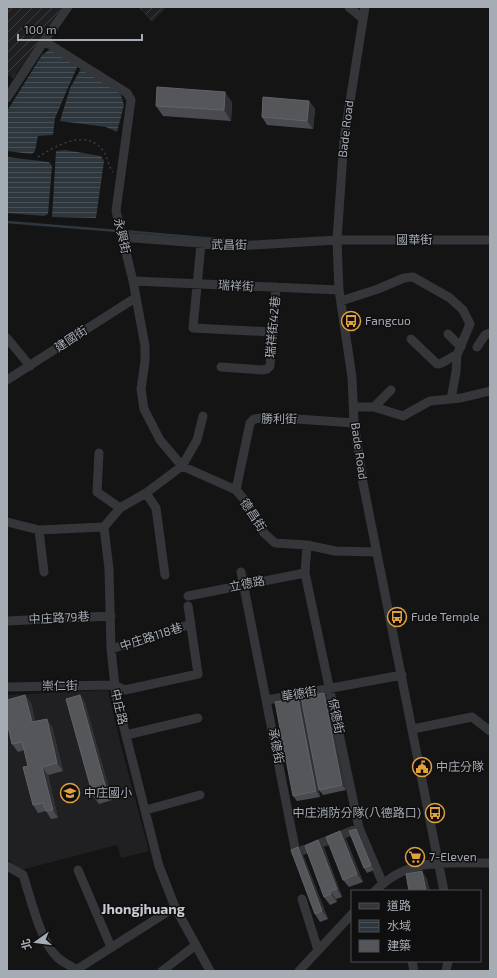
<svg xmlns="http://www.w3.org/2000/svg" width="497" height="978" font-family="'Exo 2','Noto Sans TC',sans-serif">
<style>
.built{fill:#202022}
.industrial{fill:url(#industrial-furrows)}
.water{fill:url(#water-rules)}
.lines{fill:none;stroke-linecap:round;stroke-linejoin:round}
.stream{stroke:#2e373d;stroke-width:2.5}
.path{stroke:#3b3d41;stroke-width:1.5;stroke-dasharray:2 3;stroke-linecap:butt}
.minor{stroke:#35363a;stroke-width:9}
.wall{fill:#4a4b50}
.shaded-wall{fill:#303134}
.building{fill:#54565a;stroke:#616368}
.labels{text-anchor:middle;stroke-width:3;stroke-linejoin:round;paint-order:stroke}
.street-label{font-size:12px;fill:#a6acb4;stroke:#0f0f10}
.poi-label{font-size:12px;fill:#a6acb4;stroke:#0f0f10;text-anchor:start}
.quarter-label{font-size:14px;font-weight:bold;fill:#c7cad1;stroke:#0f0f10}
</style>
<defs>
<pattern id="industrial-furrows" width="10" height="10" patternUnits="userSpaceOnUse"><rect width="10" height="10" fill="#202022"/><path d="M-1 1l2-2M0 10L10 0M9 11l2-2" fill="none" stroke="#3d3e40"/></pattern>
<pattern id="water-rules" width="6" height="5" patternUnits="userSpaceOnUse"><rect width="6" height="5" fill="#2e373d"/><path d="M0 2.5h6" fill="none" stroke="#495157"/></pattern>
</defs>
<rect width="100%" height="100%" fill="#141415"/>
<!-- built -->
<path class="built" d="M108,690l12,52 29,109 -28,7 -4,-13 -96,25 -14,-11v-164z"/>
<!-- industrial -->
<path class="industrial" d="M7,7h55l-49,71 -6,-4z
M138,7h29l-15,15z"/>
<!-- water -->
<path class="water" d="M49,50l7,1 22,14 -23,53 -2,17 -15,1 -3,15 -3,3 -25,-3v-40l35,-56z
M82,67l38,25 4,13 -7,27 -11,-5 -46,-6 10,-33z
M65,150l36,6 3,5 -8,57 -44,-1 4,-66z
M7,157l42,5 3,4 -4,48 -4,2 -37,-3z"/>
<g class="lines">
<!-- stream -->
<path class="stream" d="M7,222l111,9
M123,231l115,10"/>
<!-- path -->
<path class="path" d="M38,157c18,-11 49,-30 66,-5 4,6 4,14 9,20"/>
<!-- minor -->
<path class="minor" d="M349,7l13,11
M365,7l-21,132 -7,101 2,50 13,87 2,46 9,60 81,408
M44,41l83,52 4,7 -15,111 17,70 12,65v15l-4,28 3,20 16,31 22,26 54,24 12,14 16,29 11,10 32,2 28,6 42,1
M7,98l37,-57 24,-34
M122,237l115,9 100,-6h153
M201,244l-8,84 79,4
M133,281l206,9
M341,301l37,-12 26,-11 9,-1 37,21 13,12 7,14 -13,31 -1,17 -5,27
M448,334l13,13
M7,338l23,28
M411,339l26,25c7,0 12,-7 20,-9
M477,347l8,-12 5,-2
M221,367l41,3 5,-1 3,-3 6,-79
M7,380l128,-82
M354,407h20l29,9 27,-15 31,-3 29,-7
M374,407l17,-17
M203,416l-6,24 -15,26 -36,27 -26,15 -16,19 5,42 2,80 5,47 43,170 16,41 35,64
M99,453l-2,39 23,16
M236,490l14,-67 4,-4 14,-2 86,6
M146,493l10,15 9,67
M7,522l32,8 65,-3
M39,530l5,42
M307,545l-2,28 54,255 24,56
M241,572l55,281 63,-25
M188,596l117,-23
M7,621l104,-5
M111,649l80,-25
M7,687l107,-2 11,5 73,-16 -10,-68
M267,700l135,-25
M413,729l59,-12 18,14
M126,735l72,-17
M146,810l54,-15
M7,866l16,9c7,21 18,68 34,82 6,6 14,8 20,14
M78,870l33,77
M375,891c33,-34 71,-28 115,-28
M302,899l16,51
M412,961l2,10
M76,970l99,-63
M162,971l34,-26
M299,971l53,-57
M446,971l2,-10"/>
</g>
<!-- wall -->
<path class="wall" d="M309,101l6,8 -2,20 -46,-4 -5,-8z
M232,102l-1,19 -68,-5 -7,-10z
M25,695l6,8 4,18 12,-2 5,8 11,44 -15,4 10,43 -7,1 -5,-8 -8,2 -5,-8 -5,-39 -4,-16 -6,2 -6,-8z
M80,695l5,8 27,97 -13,4 -6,-8z
M298,698l4,5 18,94 -23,4 -4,-5z
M328,698l18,92 -23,5 -4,-5z
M356,829l4,5 14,36 -7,3 -3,-5z
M346,839l17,43 -14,5 -6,-7z
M324,848l18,49 -6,2 1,3 -7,3 -6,-8z
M303,855l25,64 -8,3 -5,-8z"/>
<!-- shaded-wall -->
<path class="shaded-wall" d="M225,92l7,10 -1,19 -7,-11z
M309,101l6,8 -2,20 -6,-8z
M324,693l4,5 18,92 -4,-5z
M25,695l6,8 6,27 -5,-8z
M80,695l5,8 27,97 -5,-8z
M298,698l4,5 18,94 -4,-6z
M47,719l5,8 11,44 -6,-8z
M42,767l6,8 10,43 -5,-8z
M356,829l4,5 14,36 -3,-5z
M340,831l6,8 17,43 -6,-8z
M318,840l6,8 18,49 -5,-8z
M298,847l5,8 25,64 -6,-8z
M422,871l5,8 3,12h-4z
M330,891l6,8 1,3 -6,-8z"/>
<!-- building -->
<path class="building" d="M157,87l68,5 -1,18 -68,-4z
M263,97l46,4 -2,20 -45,-4z
M324,693l18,92 -23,5 -18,-93z
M25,695l7,27 15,-3 10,44 -15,4 11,43 -7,1 -3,-8 -10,2 -10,-38 5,-1 -6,-24 -10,2 -5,-22v-22z
M80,695l27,97 -14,4 -27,-97z
M298,698l18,93 -23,5 -18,-94z
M356,829l15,36 -7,3 -15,-37z
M340,831l17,43 -14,6 -17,-43z
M318,840l19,49 -7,2 1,3 -7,3 -19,-51z
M298,847l24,64 -7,3 -24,-64z
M422,871l4,20h-17l-3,-17z"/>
<!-- icons -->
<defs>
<symbol id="bus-ring" viewBox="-11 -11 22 22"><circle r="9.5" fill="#0f0f10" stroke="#e2a13f" stroke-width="1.5"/><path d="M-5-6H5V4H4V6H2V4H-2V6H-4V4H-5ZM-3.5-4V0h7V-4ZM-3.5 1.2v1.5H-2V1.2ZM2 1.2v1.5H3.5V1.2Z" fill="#e2a13f"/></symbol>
<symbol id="civic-ring" viewBox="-11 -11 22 22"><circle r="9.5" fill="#0f0f10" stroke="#e2a13f" stroke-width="1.5"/><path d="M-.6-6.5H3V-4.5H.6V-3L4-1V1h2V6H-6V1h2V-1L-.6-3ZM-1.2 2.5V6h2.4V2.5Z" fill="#e2a13f"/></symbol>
<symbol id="school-ring" viewBox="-11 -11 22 22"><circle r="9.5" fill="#0f0f10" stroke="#e2a13f" stroke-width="1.5"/><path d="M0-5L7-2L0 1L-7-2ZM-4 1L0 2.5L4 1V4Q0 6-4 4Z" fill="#e2a13f"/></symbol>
<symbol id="supermarket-ring" viewBox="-11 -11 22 22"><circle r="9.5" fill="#0f0f10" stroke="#e2a13f" stroke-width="1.5"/><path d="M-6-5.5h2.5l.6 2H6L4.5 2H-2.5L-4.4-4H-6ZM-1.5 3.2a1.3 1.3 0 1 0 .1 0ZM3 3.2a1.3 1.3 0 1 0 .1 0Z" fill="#e2a13f"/></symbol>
</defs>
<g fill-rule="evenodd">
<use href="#bus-ring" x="340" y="310" width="22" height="22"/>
<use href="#bus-ring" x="386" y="606" width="22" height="22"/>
<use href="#civic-ring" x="411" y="756" width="22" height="22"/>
<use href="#school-ring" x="59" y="782" width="22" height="22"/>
<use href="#bus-ring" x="424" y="802" width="22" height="22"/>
<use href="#supermarket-ring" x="404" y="846" width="22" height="22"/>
</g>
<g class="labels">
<!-- street labels -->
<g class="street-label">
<text transform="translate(346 129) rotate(-83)" y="4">Bade Road</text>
<text transform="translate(122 236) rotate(77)" y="4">永興街</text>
<text x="414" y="244">國華街</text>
<text transform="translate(229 245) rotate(1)" y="4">武昌街</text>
<text transform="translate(236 286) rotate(3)" y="4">瑞祥街</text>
<text transform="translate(273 327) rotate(-85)" y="4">瑞祥街42巷</text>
<text transform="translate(71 339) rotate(-33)" y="4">建國街</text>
<text transform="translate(279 419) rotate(1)" y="4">勝利街</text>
<text transform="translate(359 451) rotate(82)" y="4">Bade Road</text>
<text transform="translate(253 515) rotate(57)" y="4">德昌街</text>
<text transform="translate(247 584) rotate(-11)" y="4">立德路</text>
<text transform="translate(59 618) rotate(-3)" y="4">中庄路79巷</text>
<text transform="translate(151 637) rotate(-18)" y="4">中庄路118巷</text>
<text transform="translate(60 686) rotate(-1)" y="4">崇仁街</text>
<text transform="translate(299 694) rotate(-10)" y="4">華德街</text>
<text transform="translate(119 707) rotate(77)" y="4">中庄路</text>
<text transform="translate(336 716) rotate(78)" y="4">保德街</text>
<text transform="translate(276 746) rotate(79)" y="4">承德街</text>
</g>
<!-- poi labels -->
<g class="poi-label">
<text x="365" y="325">Fangcuo</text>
<text x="411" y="621">Fude Temple</text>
<text x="436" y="771">中庄分隊</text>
<text x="84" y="797">中庄國小</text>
<text x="421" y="817" text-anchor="end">中庄消防分隊(八德路口)</text>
<text x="429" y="861">7-Eleven</text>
</g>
<!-- quarter labels -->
<g class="quarter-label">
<text x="143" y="914">Jhongjhuang</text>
</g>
</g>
<!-- border -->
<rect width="497" height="978" fill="none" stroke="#a6acb4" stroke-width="16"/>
<!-- legend -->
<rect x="351" y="890" width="130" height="72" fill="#0f0f10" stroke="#4b4e52"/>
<rect x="359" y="903" width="20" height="6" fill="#35363a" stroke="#4b4e52"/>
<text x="387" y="910" font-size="12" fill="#a6acb4">道路</text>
<rect x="359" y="920" width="20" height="12" fill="url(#water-rules)" stroke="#4b4e52"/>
<text x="387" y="930" font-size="12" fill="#a6acb4">水域</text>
<rect x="359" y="940" width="20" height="12" fill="#54565a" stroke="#4b4e52"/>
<text x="387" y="950" font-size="12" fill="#a6acb4">建築</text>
<!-- north arrow -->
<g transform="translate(36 942) rotate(256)" stroke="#0f0f10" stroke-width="3" paint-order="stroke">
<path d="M0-3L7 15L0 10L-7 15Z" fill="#a6acb4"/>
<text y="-6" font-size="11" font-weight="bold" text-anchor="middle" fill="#a6acb4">北</text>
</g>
<!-- scale -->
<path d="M18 34v6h124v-6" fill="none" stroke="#a6acb4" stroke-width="2"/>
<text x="24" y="34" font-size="12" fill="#a6acb4" stroke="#0f0f10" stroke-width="3" paint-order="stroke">100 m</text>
</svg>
